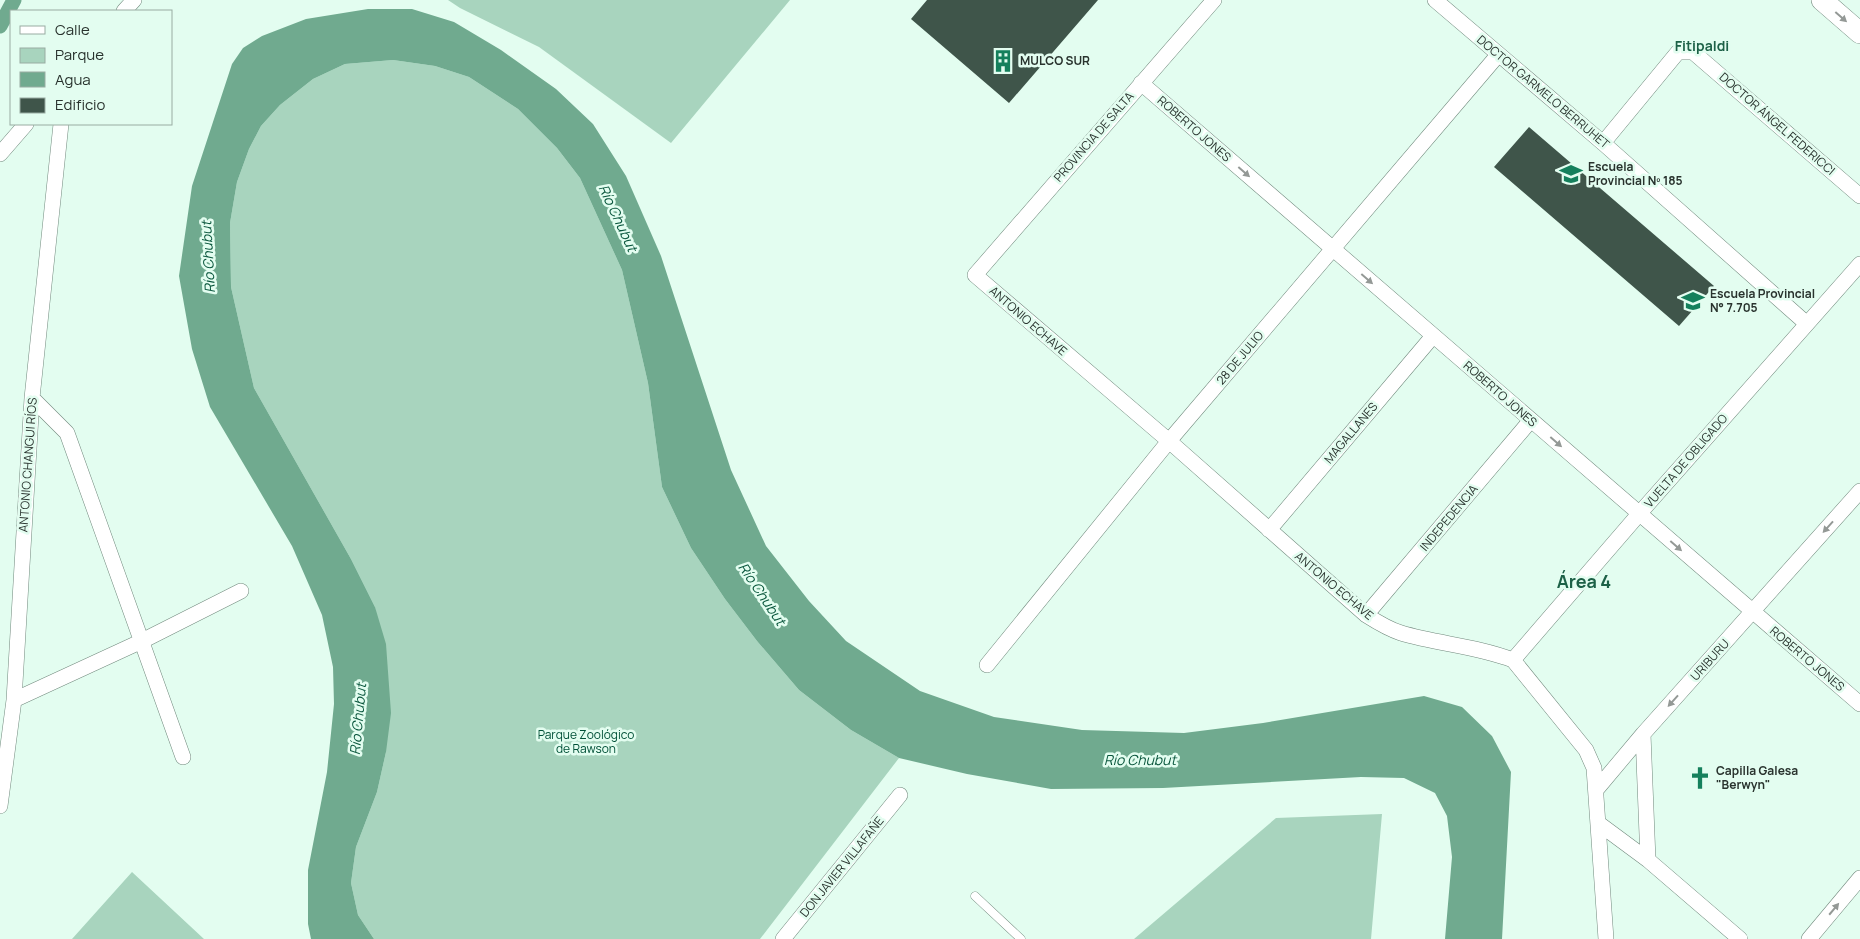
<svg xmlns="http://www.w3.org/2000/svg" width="1860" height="939" font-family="Manrope,sans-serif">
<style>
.green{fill:#a8d4be}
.water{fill:#70aa8f}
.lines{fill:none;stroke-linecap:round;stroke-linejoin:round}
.canal{stroke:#70aa8f;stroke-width:15}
.building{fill:#3f554a}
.lane-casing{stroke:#71897d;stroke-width:9}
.street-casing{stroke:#71897d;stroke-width:16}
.secondary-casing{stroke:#71897d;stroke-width:22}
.lane{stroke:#fff;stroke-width:8}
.street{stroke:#fff;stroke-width:15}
.secondary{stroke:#fff;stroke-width:21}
.oneway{fill:#949996}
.labels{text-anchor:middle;stroke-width:5;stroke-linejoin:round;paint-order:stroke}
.poi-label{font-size:12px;font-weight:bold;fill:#29332e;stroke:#e3fdf0;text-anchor:start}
.street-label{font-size:12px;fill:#29332e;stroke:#e3fdf0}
.park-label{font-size:12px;fill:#005037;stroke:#e3fdf0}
.neighbourhood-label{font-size:14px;font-weight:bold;fill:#1d6147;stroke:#e3fdf0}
.water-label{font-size:14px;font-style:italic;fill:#09563c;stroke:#e3fdf0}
.district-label{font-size:18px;font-weight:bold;fill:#1d6147;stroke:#e3fdf0}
</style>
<rect width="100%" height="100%" fill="#e3fdf0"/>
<!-- green -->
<path class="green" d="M448,0h342l-119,143 -132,-96 -79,-39z
M393,60l42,6 34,11 49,32 39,39 23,30 42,92 26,113 14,104 29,61 34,51 32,42 42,49 52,40 48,28 -139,181h-386l-16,-24 -7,-32 5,-36 21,-55 9,-40 -11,-145 -24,-48 -97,-171 -23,-101 -1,-64 7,-41 12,-33 12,-23 19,-21 33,-26 32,-15z
M1382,814l-11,125h-237l142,-121z
M132,872l72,67h-132z"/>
<!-- water -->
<path class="water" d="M368,9h44l42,13 47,28 55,39 37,35 33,52 35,80 70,214 35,76 43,55 37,40 74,50 74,26 88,13 102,3 79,-10 161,-27 38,11 30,29 19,36 -9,167h-57l7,-82 -5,-41 -12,-23 -31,-15 -43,-1 -198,11 -112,1 -84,-15 -68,-16 -48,-28 -52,-40 -42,-49 -32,-42 -34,-51 -29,-61 -14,-104 -26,-113 -42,-92 -23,-30 -39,-39 -49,-32 -34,-11 -42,-6 -48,4 -32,15 -33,26 -19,21 -12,23 -12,33 -7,41 1,64 23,101 97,171 24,48 11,37 5,69 -5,39 -9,40 -21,55 -5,36 7,32 16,24h-63l-3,-15v-54l19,-98 7,-68 -1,-37 -11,-52 -30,-69 -82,-139 -18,-58 -13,-73 13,-90 40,-122 11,-16 19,-12 44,-17z"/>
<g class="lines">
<!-- canal -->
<path class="canal" d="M0,26l14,-26"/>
</g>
<!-- building -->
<path class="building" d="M927,0h171l-89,103 -98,-84z
M1529,127l185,159 -35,40 -185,-159z"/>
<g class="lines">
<defs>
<path id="lane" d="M975,896l46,43"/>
<path id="street" d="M1214,0l-239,275 194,166 197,174c11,7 22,14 35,18 37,11 76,13 112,27l73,90 8,18 12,171
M1435,0l168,143 204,181
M124,11l10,-11
M1141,83l719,621
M1603,143l75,-91h15l167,144
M0,154l26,-30
M32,398l35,35 116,324
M1269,530l164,-194
M1366,615l165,-195
M1513,660l126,-146 221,-250
M987,665l182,-224 329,-386
M14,700l128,-59 99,-50
M1596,790l47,-56
M0,806l14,-106 18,-302 29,-274
M1598,823l50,37 92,79
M1648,860l-5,-126 217,-243
M783,939l117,-144
M1809,939l51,-61"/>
<path id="secondary" d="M1822,0l38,33"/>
</defs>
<!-- lane casing -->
<use href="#lane" class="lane-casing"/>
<!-- street casing -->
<use href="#street" class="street-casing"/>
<!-- secondary casing -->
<use href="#secondary" class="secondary-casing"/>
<!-- lane -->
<use href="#lane" class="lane"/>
<!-- street -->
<use href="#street" class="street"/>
<!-- secondary -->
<use href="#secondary" class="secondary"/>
</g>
<!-- one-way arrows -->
<defs><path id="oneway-solid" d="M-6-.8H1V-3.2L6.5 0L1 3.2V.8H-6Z" transform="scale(1.25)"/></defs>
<g class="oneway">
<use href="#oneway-solid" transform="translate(1841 17) rotate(41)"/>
<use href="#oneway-solid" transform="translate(1244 172) rotate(41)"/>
<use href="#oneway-solid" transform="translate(1367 279) rotate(41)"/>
<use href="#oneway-solid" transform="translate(1556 442) rotate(41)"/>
<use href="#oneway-solid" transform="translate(1828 527) rotate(132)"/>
<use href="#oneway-solid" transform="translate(1676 546) rotate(41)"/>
<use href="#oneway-solid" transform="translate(1673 701) rotate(132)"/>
<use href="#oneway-solid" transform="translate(1834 909) rotate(-50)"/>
</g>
<!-- icons -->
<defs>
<symbol id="building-bare" viewBox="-9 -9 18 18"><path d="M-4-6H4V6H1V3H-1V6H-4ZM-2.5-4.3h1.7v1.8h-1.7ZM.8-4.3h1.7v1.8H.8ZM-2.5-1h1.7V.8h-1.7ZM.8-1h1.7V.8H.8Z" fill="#15805c" stroke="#e3fdf0" stroke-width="2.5" paint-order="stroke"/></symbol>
<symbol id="school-bare" viewBox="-9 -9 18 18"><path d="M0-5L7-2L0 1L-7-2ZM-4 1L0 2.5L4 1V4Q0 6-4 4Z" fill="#15805c" stroke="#e3fdf0" stroke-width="2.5" paint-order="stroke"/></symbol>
<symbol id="church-bare" viewBox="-9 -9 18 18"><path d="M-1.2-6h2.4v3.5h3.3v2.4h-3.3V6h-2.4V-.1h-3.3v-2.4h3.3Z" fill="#15805c" stroke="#e3fdf0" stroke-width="2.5" paint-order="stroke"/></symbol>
</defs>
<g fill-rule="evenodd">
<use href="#building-bare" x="987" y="45" width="32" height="32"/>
<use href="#school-bare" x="1555" y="158" width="32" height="32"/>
<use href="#school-bare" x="1677" y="285" width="32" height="32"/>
<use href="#church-bare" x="1684" y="762" width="32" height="32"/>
</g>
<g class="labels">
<!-- poi labels -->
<g class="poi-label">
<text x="1020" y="65">MULCO SUR</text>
<text x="1588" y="171">Escuela<tspan x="1588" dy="14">Provincial Nº 185</tspan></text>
<text x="1710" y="298">Escuela Provincial<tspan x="1710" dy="14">N° 7.705</tspan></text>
<text x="1716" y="775">Capilla Galesa<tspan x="1716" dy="14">"Berwyn"</tspan></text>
</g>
<!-- street labels -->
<g class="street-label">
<text transform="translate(1543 92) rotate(40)" y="4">DOCTOR GARMELO BERRUHET</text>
<text transform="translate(1777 124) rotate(41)" y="4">DOCTOR ÁNGEL FEDERICCI</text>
<text transform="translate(1194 129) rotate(41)" y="4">ROBERTO JONES</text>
<text transform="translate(1094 137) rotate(-49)" y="4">PROVINCIA DE SALTA</text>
<text transform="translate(1028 321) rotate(41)" y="4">ANTONIO ECHAVE</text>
<text transform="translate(1240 358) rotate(-50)" y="4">28 DE JULIO</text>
<text transform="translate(1500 394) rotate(41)" y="4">ROBERTO JONES</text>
<text transform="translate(1351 433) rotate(-50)" y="4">MAGALLANES</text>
<text transform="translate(1686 461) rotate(-49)" y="4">VUELTA DE OBLIGADO</text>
<text transform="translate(28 465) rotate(-86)" y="4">ANTONIO CHANGUI RÍOS</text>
<text transform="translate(1449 518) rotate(-50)" y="4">INDEPEDENCIA</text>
<text transform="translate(1334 586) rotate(40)" y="4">ANTONIO ECHAVE</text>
<text transform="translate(1807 659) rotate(40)" y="4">ROBERTO JONES</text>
<text transform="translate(1710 660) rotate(-48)" y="4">URIBURU</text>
<text transform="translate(842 867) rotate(-51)" y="4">DON JAVIER VILLAFAÑE</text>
</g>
<!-- park labels -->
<g class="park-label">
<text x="586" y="739">Parque Zoológico<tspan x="586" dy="14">de Rawson</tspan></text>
</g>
<!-- neighbourhood labels -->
<g class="neighbourhood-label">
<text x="1702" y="51">Fitipaldi</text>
</g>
<!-- water labels -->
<g class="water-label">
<text transform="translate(618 218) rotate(65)" y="5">Río Chubut</text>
<text transform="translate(208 257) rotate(-93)" y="5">Río Chubut</text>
<text transform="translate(762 594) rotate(56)" y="5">Río Chubut</text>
<text transform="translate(358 719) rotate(-85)" y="5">Río Chubut</text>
<text x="1140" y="765">Río Chubut</text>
</g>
<!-- district labels -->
<g class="district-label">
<text x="1584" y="588">Área 4</text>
</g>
</g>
<!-- legend -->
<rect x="10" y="10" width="162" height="115" fill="#e3fdf0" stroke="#99aca2"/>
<rect x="20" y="26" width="25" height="8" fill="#ffffff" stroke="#99aca2"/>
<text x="55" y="35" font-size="15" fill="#29332e">Calle</text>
<rect x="20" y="48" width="25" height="15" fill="#a8d4be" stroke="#99aca2"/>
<text x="55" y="60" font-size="15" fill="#29332e">Parque</text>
<rect x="20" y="72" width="25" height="15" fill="#70aa8f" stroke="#99aca2"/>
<text x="55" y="85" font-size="15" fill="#29332e">Agua</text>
<rect x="20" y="98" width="25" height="15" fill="#3f554a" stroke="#99aca2"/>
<text x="55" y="110" font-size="15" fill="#29332e">Edificio</text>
</svg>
